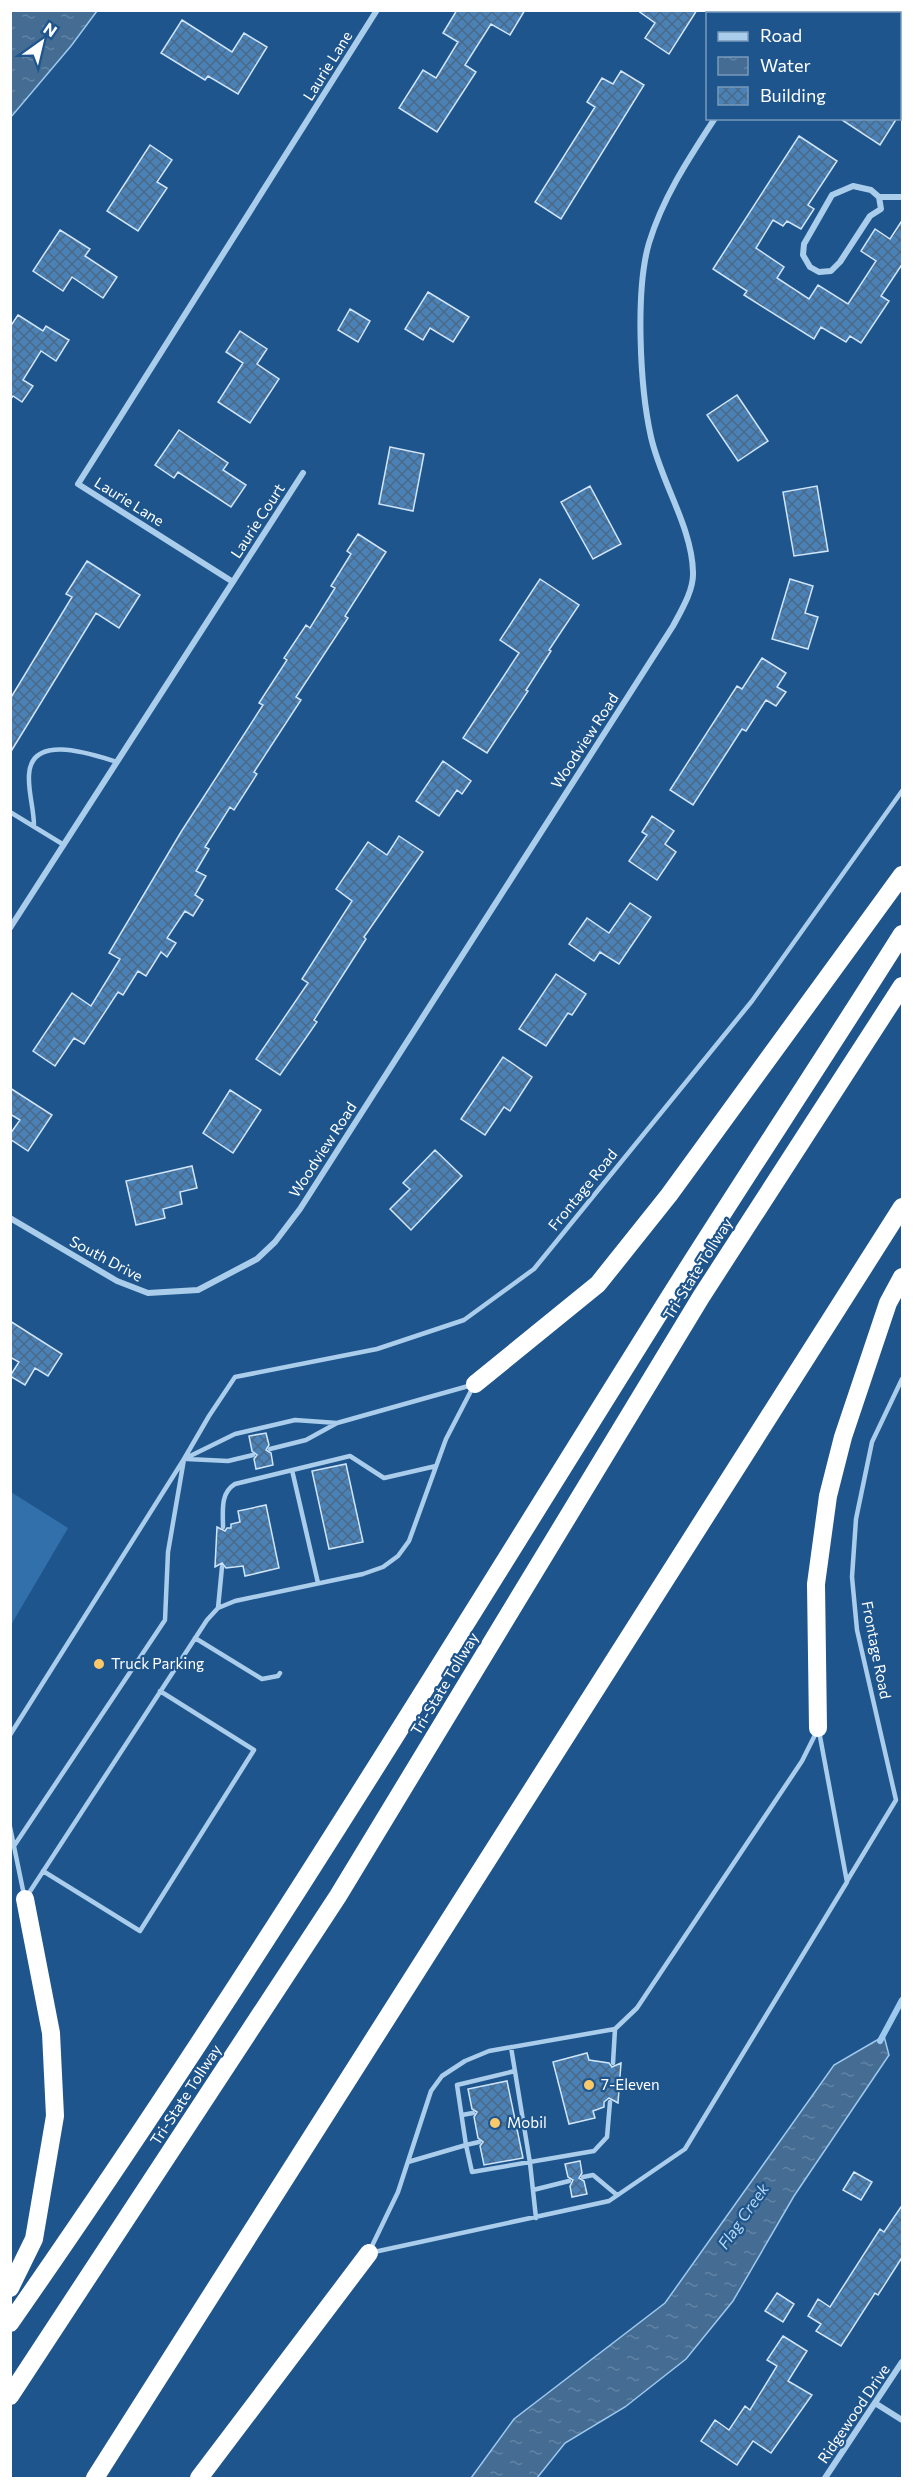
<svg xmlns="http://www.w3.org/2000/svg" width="913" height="2489" font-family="Commissioner,sans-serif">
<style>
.green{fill:#3170aa}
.water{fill:url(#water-ripples);stroke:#9ec9ee;stroke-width:1.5}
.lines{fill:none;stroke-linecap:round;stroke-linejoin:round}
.stream{stroke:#9ec9ee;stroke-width:6}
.building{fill:url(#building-cross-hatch);stroke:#d0e5f9;stroke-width:1.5}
.lane{stroke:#abcdec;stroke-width:4.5}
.street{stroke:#abcdec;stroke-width:6}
.highway{stroke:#fff;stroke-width:18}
.poi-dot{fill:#fbc86a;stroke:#1e558c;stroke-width:2}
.labels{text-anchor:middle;stroke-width:4.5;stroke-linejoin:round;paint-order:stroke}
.street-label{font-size:15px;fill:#fff;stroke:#1e558c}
.poi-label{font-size:15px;fill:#fff;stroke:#1e558c;text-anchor:start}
.water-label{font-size:16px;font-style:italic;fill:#b7d7f3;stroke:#1e558c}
</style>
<defs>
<pattern id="water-ripples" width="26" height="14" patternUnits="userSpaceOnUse" patternTransform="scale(1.5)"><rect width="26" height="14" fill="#456d94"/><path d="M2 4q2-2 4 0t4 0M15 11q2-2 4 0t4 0" fill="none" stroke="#6183a4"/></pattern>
<pattern id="building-cross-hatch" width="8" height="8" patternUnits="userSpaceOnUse" patternTransform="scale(1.5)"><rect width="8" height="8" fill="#4a81b6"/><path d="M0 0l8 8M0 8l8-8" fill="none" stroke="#4b6986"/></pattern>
</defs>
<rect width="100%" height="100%" fill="#1e558c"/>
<!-- green -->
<path class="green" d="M11,1492l57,36 -57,97z"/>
<!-- water -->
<path class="water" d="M11,10l86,1 -26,35 -60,71z
M884,2036l5,19 -95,141 -61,105 -47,58 -61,48 -60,36 -28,35h-66l43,-59 151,-116 169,-238z"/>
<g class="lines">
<!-- stream -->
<path class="stream" d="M880,2041l22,-41"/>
</g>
<!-- building -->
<path class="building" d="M457,10h68l-15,25 -19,-11 -26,41 11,7 -39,60 -38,-24 24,-38 13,8 22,-36 -15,-9z
M637,10h60l-28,44 -24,-16 10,-15z
M182,20l50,32 12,-19 23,14 -29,47 -30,-18 -3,4 -44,-27z
M621,71l23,14 -83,134 -26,-17 60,-95 -8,-5 15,-24 11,6z
M839,118h58l-17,27z
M799,136l38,25 -29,44 6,4 -13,20 -14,-8 -4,5 -10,-6 -17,28 28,19 -7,11 32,21 9,-14 30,19 28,-43 -15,-10 14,-22 15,10 13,-20v44l-22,33 8,5 -28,42 -11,-7 -4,6 -25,-15 -7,12 -70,-44 3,-4 -34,-22z
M150,145l22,15 -15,22 10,6 -29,43 -31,-20z
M60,230l30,19 -5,7 32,21 -14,21 -31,-21 -9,14 -30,-20z
M428,292l41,25 -16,25 -23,-14 -7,12 -18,-11z
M350,309l20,12 -12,21 -20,-12z
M18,315l25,16 3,-5 23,14 -13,21 -15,-10 -18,29 10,6 -11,16 -9,-6 -3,4v-73z
M240,331l27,18 -10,15 22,15 -29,44 -32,-21 25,-39 -17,-11z
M737,395l31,46 -30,20 -31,-46z
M179,430l49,33 -5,7 23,15 -15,22 -53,-35 -4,6 -19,-13z
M390,447l34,7 -11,57 -34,-7z
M590,486l31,58 -28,15 -32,-57z
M817,486l11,65 -34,5 -11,-64z
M358,534l28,18 -41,64 3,2 -52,79 5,3 -47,72 3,2 -23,36 -4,-3 -25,40 4,2 -13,22 10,5 -11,19 8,5 -10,16 -8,-5 -18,27 9,5 -9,14 -6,-5 -15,24 -8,-5 -15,24 -5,-3 -34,52 -10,-6 -19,28 -22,-15 39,-58 19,13 29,-47 -11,-6 72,-121 82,-127 -4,-2 28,-43 -3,-2 22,-33 4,3 25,-40 -4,-2 20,-32 -4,-3z
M87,561l53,34 -21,33 -23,-15 -86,140v-54l62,-102 -6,-3z
M540,579l39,26 -30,45 2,1 -25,39 2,1 -41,62 -24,-15 56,-85 -19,-13z
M790,579l23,7 -8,27 13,4 -10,32 -36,-10z
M762,658l24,15 -9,14 9,5 -10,14 -10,-6 -20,31 -4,-2 -49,76 -23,-15 67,-104 5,3z
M443,761l28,20 -9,13 -5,-4 -18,26 -23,-15z
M652,816l22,15 -9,13 11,8 -19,28 -28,-19 18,-26 -5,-3z
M399,836l24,16 -59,85 2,2 -52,81 3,2 -37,53 -24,-16 52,-76 -6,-4 50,-78 -16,-12 32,-47 19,13z
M630,903l21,14 -32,47 -19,-12 -6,9 -25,-17 18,-26 22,15z
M556,974l30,20 -14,21 -4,-2 -22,33 -27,-17z
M503,1057l29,20 -22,34 -6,-4 -19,28 -24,-16z
M10,1088l42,27 -24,36 -18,-12v-5l10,-14 -10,-6z
M230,1090l31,20 -28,43 -30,-20z
M435,1150l27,26 -51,54 -21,-21 20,-20 -7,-6z
M192,1166l5,22 -17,4 2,12 -19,5 2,9 -29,7 -10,-44z
M10,1321l52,33 -14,22 -13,-8 -10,17 -15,-9 9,-14 -9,-5z
M266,1433l3,12 -3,5 5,3 2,12 -17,4 -2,-10 3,-4 -5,-4 -3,-15z
M346,1464l17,78 -34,7 -17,-78z
M266,1505l13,63 -34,8 -2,-10 -17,2 -4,-5 -7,4 2,-40 8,4 2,-3h4v-4l9,-2 -2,-11z
M587,2053l2,7 20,3 3,4 9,-4 -3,40 -9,-5 -5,4v5l-11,4 2,7 -26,6 -16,-62z
M507,2081l16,77 -39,7 -4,-19 3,-4 -5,-4 -4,-21 3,-5 -5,-3 -4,-20z
M580,2161l2,12 -3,5 5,3 3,13 -15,3 -2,-11 3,-6 -5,-3 -3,-13z
M854,2172l18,10 -11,18 -18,-10z
M903,2204v52l-25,39 -3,-2 -34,53 -25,-15 5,-7 -13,-8 10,-17 12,8 50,-78 4,3z
M777,2293l17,11 -11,18 -18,-11z
M783,2336l24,15 -19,30 24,14 -41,58 -18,-12 -16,24 -36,-24 14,-21 14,10 16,-24 5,4 27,-44 -10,-6z"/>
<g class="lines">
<!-- lane -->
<path class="lane" d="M10,812l54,33
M34,826c0,-17 -6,-34 -5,-51 2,-43 65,-20 88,-13
M270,1449l36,-9 31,-17
M187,1459l41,2 25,-6
M292,1470l26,113
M223,1527c0,-16 -3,-34 12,-43l115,-28 34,22 52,-12
M218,1608l4,-41
M195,1638l67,41 16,-3 2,-3
M10,1735l174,-276 51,-25 60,-14 42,3 135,-38
M10,1827l14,68
M14,1846l151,-226 3,-68 16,-93 25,-43 26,-39 142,-28 87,-29 70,-51 218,-268 150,-210
M43,1871l97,60 114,-181 -94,-59
M847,1881l49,-81 -39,-170 -5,-53 4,-58 16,-77 30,-63
M27,1896l180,-276 11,-12 17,-7 128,-27 20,-7 15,-11 11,-15 37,-102 27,-52
M511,2047l19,116 6,55
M613,2063l2,-34
M462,2115l11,-2
M479,2142l-13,3 6,27 122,-21 13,-14 3,-35
M408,2162l58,-17 -9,-60 58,-14
M583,2177l10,-2 24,20
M533,2190l36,-9
M371,2248l27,-56 33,-101 11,-15 23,-15 24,-10 126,-22 22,-21 165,-247 15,-30
M374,2252l235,-51 76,-52 162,-267 -28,-151"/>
<!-- street -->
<path class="street" d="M782,14l2,-4
M879,197l2,12 -11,7 -30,46 -9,9 -12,1 -9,-5 -7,-12 1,-11 28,-49 21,-9 18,4 8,7h23
M233,582l-155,-98 299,-474
M10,928l293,-455
M10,1218l107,63 31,12 50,-3 59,-31 18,-17 25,-33 373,-583c8,-15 21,-36 20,-54 -1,-45 -32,-90 -42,-135 -11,-49 -16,-146 -2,-194 14,-46 40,-85 66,-125
M875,2403l27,17
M825,2478l77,-116"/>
<!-- highway -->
<path class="highway" d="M475,1384l123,-100 71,-89 233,-320
M818,1728l-2,-144 12,-88 15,-59 45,-134 14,-26
M10,2288l24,-49 21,-123 -4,-83 -26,-134
M10,2323c232,-332 441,-677 655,-1019 78,-124 159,-246 237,-370
M10,2396l328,-500 363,-599 201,-311
M95,2478l807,-1271
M199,2478l170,-225"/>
</g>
<!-- markers -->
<g class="poi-dot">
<circle cx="99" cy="1664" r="6"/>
<circle cx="589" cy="2085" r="6"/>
<circle cx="495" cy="2123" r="6"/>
</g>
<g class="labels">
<!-- street labels -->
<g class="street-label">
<text transform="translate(328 66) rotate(-58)" y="5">Laurie Lane</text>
<text transform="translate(129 502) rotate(32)" y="5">Laurie Lane</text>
<text transform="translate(258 521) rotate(-57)" y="5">Laurie Court</text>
<text transform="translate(585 741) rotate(-57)" y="5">Woodview Road</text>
<text transform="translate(323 1150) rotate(-57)" y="5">Woodview Road</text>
<text transform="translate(583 1190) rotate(-51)" y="5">Frontage Road</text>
<text transform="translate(106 1259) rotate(28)" y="5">South Drive</text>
<text transform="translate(698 1269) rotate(-58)" y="5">Tri-State Tollway</text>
<text transform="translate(876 1650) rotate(79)" y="5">Frontage Road</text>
<text transform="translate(445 1684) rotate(-59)" y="5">Tri-State Tollway</text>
<text transform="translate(186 2095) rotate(-57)" y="5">Tri-State Tollway</text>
<text transform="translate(854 2414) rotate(-56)" y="5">Ridgewood Drive</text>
</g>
<!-- poi labels -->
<g class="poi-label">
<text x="111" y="1669">Truck Parking</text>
<text x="601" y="2090">7-Eleven</text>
<text x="507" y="2128">Mobil</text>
</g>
<!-- water labels -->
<g class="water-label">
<text transform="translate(743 2216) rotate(-55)" y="6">Flag Creek</text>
</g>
</g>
<!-- border -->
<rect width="913" height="2489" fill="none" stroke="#ffffff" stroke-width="24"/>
<!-- legend -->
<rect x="706" y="12" width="195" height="108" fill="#1e558c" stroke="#7899ba" stroke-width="1.5"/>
<rect x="718" y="32" width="30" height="9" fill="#abcdec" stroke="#7899ba" stroke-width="1.5"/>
<text x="760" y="42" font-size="18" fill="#ffffff">Road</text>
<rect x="718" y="57" width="30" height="18" fill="url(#water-ripples)" stroke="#7899ba" stroke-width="1.5"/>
<text x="760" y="72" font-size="18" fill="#ffffff">Water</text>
<rect x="718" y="87" width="30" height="18" fill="url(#building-cross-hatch)" stroke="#7899ba" stroke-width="1.5"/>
<text x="760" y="102" font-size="18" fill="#ffffff">Building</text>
<!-- north arrow -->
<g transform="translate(42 42) rotate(34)" stroke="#1e558c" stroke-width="4.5" paint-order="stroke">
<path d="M0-4.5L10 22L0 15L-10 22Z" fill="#ffffff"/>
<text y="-9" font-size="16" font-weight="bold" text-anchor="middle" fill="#ffffff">N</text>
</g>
</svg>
